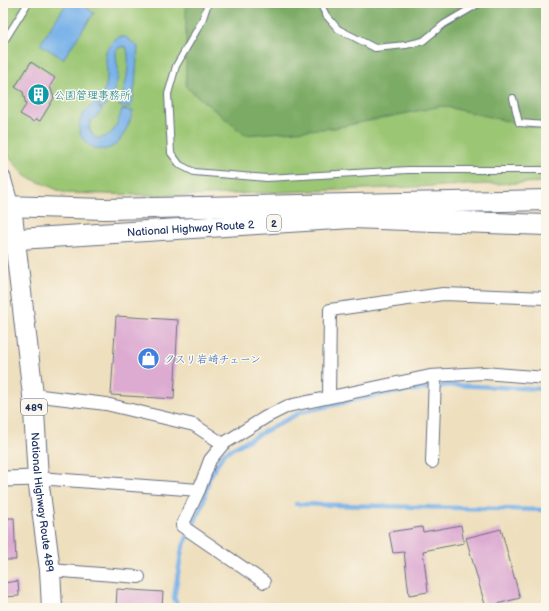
<svg xmlns="http://www.w3.org/2000/svg" width="549" height="611" font-family="'Balsamiq Sans','Klee One',sans-serif">
<style>
.green{fill:#9bc673;stroke:#5b7a68}
.forest{fill:#7cab65;stroke:#4c6d62}
.water{fill:#79b2e9;stroke:#4a70a4}
.lines{fill:none;stroke-linecap:round;stroke-linejoin:round}
.stream{stroke:#79b2e9;stroke-width:4.5}
.building{fill:#ddabd2}
.service-casing{stroke:#656d80;stroke-width:8}
.minor-casing{stroke:#656d80;stroke-width:14}
.tertiary-casing{stroke:#656d80;stroke-width:17}
.trunk-casing{stroke:#656d80;stroke-width:22}
.service{stroke:#fff;stroke-width:6}
.minor{stroke:#fff;stroke-width:12}
.tertiary{stroke:#fff;stroke-width:15}
.trunk{stroke:#fff;stroke-width:20}
.labels{text-anchor:middle;stroke-width:3;stroke-linejoin:round;paint-order:stroke}
.shield{fill:#fbf7ec;stroke:#5e6b89;stroke-width:1}
.shield-label{font-size:10px;font-weight:bold;fill:#1b2f5e}
.culture-label{font-size:11px;fill:#0d838f;stroke:#fbf7ec;text-anchor:start}
.street-label{font-size:11px;fill:#1b2f5e;stroke:#fbf7ec}
.shop-label{font-size:11px;fill:#366cbe;stroke:#fbf7ec;text-anchor:start}
</style>
<rect width="100%" height="100%" fill="#fbf7ec"/>
<filter id="ink" filterUnits="userSpaceOnUse"><feTurbulence type="fractalNoise" baseFrequency=".025" numOctaves="2"/><feDisplacementMap in="SourceGraphic" scale="8" xChannelSelector="R" yChannelSelector="G"/><feConvolveMatrix kernelMatrix="1 2 1 2 8 2 1 2 1" color-interpolation-filters="sRGB"/></filter>
<filter id="wash" filterUnits="userSpaceOnUse"><feTurbulence type="fractalNoise" baseFrequency=".012" numOctaves="4" result="noise"/><feDisplacementMap in="SourceGraphic" scale="16" xChannelSelector="R" yChannelSelector="G"/><feGaussianBlur stdDeviation="0.9" result="paint"/><feColorMatrix in="noise" values="0 0 0 0 0 0 0 0 0 0 0 0 0 0 0 0 0 1.4 0 .05"/><feComposite in="paint" operator="in"/></filter>
<g filter="url(#wash)">
<rect width="100%" height="100%" fill="#eedfbe"/>
<!-- green -->
<path class="green" d="M3,3h543v179l-365,14 -116,-3 -40,-17 -22,-27z"/>
<!-- forest -->
<path class="forest" d="M186,3h360v127l-104,-24 -108,22 -89,7 -59,-48z"/>
<!-- water -->
<path class="water" d="M67,3h13l14,10 -31,46 -23,-15z
M119,37h7l12,10 -3,38 -4,22 -12,-1c6,-17 12,-40 8,-58l-4,-2 -6,3c-2,7 0,12 1,19 1,14 -6,31 -16,41l-6,-8c17,-16 9,-30 10,-50l8,-11z
M95,103l7,8 -12,11 -1,7 6,9c18,2 23,-15 27,-29l11,2c-3,11 -8,24 -17,33 -21,19 -58,-16 -21,-41z"/>
<g class="lines">
<!-- stream -->
<path class="stream" d="M296,504l250,6
M179,608l-5,-10 8,-49 21,-46 6,-25 15,-25 77,-41 73,-16 76,-11 96,4"/>
</g>
<g id="blocks">
<!-- building -->
<path class="building" d="M31,62l24,16 -5,8 4,12 -14,23 -4,-2 -2,3 -14,-8 6,-9 -3,-13 -8,-5z
M116,316l62,4 -4,79 -63,-4z
M3,518h11l2,42h-13z
M461,525l3,18 -41,8 5,41 -19,3 -5,-43 -11,1 -4,-21 33,-5 1,5z
M501,529l19,69 -23,6 2,4h-13l-20,-70z
M18,581l1,15 -16,1v-14z
M117,589l46,3 -1,16h-46z"/>
</g>
</g>
<g filter="url(#ink)">
<use href="#blocks" fill-opacity="0" stroke="#656d80" stroke-width="1"/>
<g class="lines">
<defs>
<path id="service" d="M208,3l-6,18 -26,45 -8,28 3,59 9,12 14,7 73,6 141,-8h138
M320,3l6,12 12,14 37,19 31,-3 17,-4 21,-17 36,-21
M3,43l25,-40
M513,98l6,25 27,2"/>
<path id="minor" d="M33,395l73,9 88,21 29,19
M329,397l1,-87 113,-16 103,4
M432,462l3,-86
M38,478l161,12
M50,570l89,7
M264,582l-82,-56 17,-36 11,-30 13,-16 43,-27 22,-11 142,-30 54,-3 62,5"/>
<path id="tertiary" d="M3,178l8,28
M3,479l35,-1"/>
<g id="trunk">
<path d="M3,206l102,3 441,-9"/>
<path id="s1" d="M11,206l22,189 5,83 12,92 2,38"/>
<path id="s2" d="M3,240l349,-22 194,7"/>
</g>
</defs>
<!-- service casing -->
<use href="#service" class="service-casing"/>
<!-- minor casing -->
<use href="#minor" class="minor-casing"/>
<!-- tertiary casing -->
<use href="#tertiary" class="tertiary-casing"/>
<!-- trunk casing -->
<use href="#trunk" class="trunk-casing"/>
<!-- service -->
<use href="#service" class="service"/>
<!-- minor -->
<use href="#minor" class="minor"/>
<!-- tertiary -->
<use href="#tertiary" class="tertiary"/>
<!-- trunk -->
<use href="#trunk" class="trunk"/>
</g>
</g>
<!-- icons -->
<defs>
<symbol id="building-disc" viewBox="-11 -11 22 22"><circle r="9.5" fill="#0f9aa8" stroke="#fbf7ec"/><path d="M-4-6H4V6H1V3H-1V6H-4ZM-2.5-4.3h1.7v1.8h-1.7ZM.8-4.3h1.7v1.8H.8ZM-2.5-1h1.7V.8h-1.7ZM.8-1h1.7V.8H.8Z" fill="#fff"/></symbol>
<symbol id="shop-disc" viewBox="-11 -11 22 22"><circle r="9.5" fill="#3f7fe0" stroke="#fbf7ec"/><path d="M-5-2.5h2.3a2.7 3.5 0 0 1 5.4 0H5L5.5 6h-11ZM-1.5-2.5h3a1.5 2.3 0 0 0-3 0Z" fill="#fff"/></symbol>
</defs>
<g fill-rule="evenodd">
<use href="#building-disc" x="26" y="82" width="25" height="25"/>
<use href="#shop-disc" x="136" y="346" width="25" height="25"/>
</g>
<g class="labels">
<!-- shield labels -->
<g class="shield">
<rect x="267" y="215" width="14" height="16" rx="3"/>
<rect x="21" y="399" width="26" height="16" rx="3"/>
</g>
<g class="shield-label">
<text x="274" y="227">2</text>
<text x="34" y="411">489</text>
</g>
<!-- culture labels -->
<g class="culture-label">
<text x="54" y="99">公園管理事務所</text>
</g>
<!-- street labels -->
<g class="street-label">
<text dy="4" stroke="none"><textPath href="#s2" startOffset="188">National Highway Route 2</textPath></text>
<text dy="4" stroke="none"><textPath href="#s1" startOffset="298">National Highway Route 489</textPath></text>
</g>
<!-- shop labels -->
<g class="shop-label">
<text x="164" y="363">クスリ岩崎チェーン</text>
</g>
</g>
<!-- margin -->
<rect width="549" height="611" fill="none" stroke="#fbf7ec" stroke-width="16"/>
</svg>
